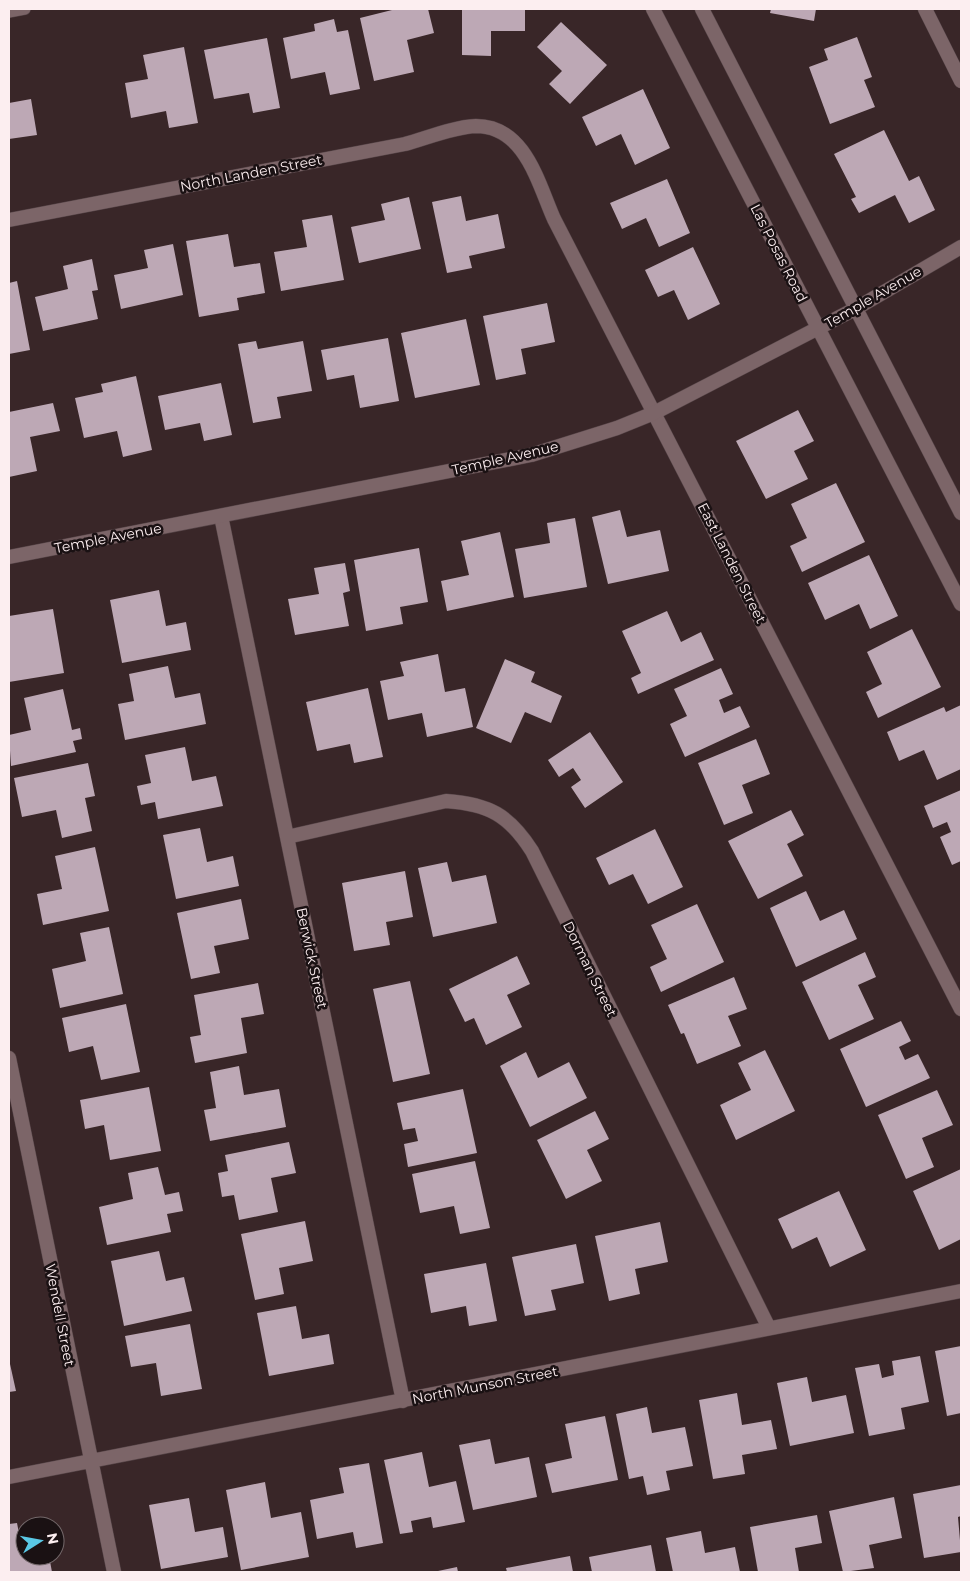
<svg xmlns="http://www.w3.org/2000/svg" width="970" height="1581" font-family="Montserrat,sans-serif">
<style>
.building{fill:#bda8b5}
.lines{fill:none;stroke-linecap:round;stroke-linejoin:round}
.service-casing{stroke:#554447;stroke-width:12}
.minor-casing{stroke:#554447;stroke-width:15}
.secondary-casing{stroke:#554447;stroke-width:15}
.service{stroke:#7c6568;stroke-width:11}
.minor{stroke:#7c6568;stroke-width:14}
.secondary{stroke:#7c6568;stroke-width:14}
.labels{text-anchor:middle;stroke-width:5;stroke-linejoin:round;paint-order:stroke}
.street-label{font-size:14px;fill:#fceef0;stroke:#1a1113}
</style>
<rect width="100%" height="100%" fill="#392628"/>
<!-- building -->
<path class="building" d="M396,9h32l6,24 -27,7 7,32 -40,9 -14,-63z
M462,9h63v22h-34v25l-29,-1z
M771,9h45l-2,12 -44,-8z
M334,19l3,13 11,-2 12,59 -30,6 -5,-23 -34,7 -8,-41 32,-7 -1,-7z
M561,22l46,43 -37,39 -21,-20 13,-13 -25,-24z
M857,37l15,40 -8,3 11,27 -45,17 -21,-57 19,-7 -4,-11z
M267,38l13,70 -27,5 -4,-20 -35,6 -10,-49z
M184,47l14,76 -29,5 -3,-17 -35,7 -6,-35 23,-4 -5,-24z
M643,89l27,59 -35,17 -14,-31 -25,12 -14,-29z
M31,99l6,36 -28,4v-36z
M884,130l25,51 10,-5 16,34 -26,13 -14,-28 -36,18 -8,-14 5,-2 -22,-43z
M667,179l23,54 -31,14 -13,-29 -24,11 -12,-26z
M461,196l5,25 32,-7 7,34 -36,8 3,12 -25,5 -15,-71z
M409,197l12,52 -62,14 -8,-36 34,-7 -4,-16z
M332,215l12,65 -63,11 -7,-39 33,-5 -5,-27z
M228,234l6,33 26,-4 5,30 -28,5 2,12 -40,7 -13,-76z
M173,244l10,51 -62,14 -7,-34 34,-7 -4,-18z
M693,247l27,57 -32,16 -14,-30 -16,7 -13,-27z
M92,259l6,31 -6,1 6,28 -55,12 -8,-34 33,-8 -5,-23z
M17,281l13,69 -21,4v-71z
M547,303l8,39 -34,7 5,25 -30,6 -13,-64z
M466,319l14,66 -65,13 -14,-65z
M388,338l11,63 -39,7 -6,-33 -27,5 -6,-30z
M256,341l2,8 45,-8 9,50 -35,6 4,21 -28,5 -15,-79z
M136,376l16,74 -29,7 -6,-26 -33,7 -9,-40 28,-6 -2,-8z
M221,383l11,52 -28,6 -4,-18 -35,7 -7,-34z
M53,403l7,28 -30,6 7,34 -28,6v-65z
M798,410l16,31 -20,10 14,28 -42,20 -30,-58z
M836,483l29,59 -63,30 -12,-26 17,-8 -16,-34z
M620,510l7,27 33,-7 9,41 -61,13 -16,-67z
M575,518l12,69 -63,11 -9,-49 35,-6 -3,-20z
M500,532l14,65 -67,14 -6,-30 28,-6 -8,-34z
M419,548l9,54 -28,5 3,17 -37,7 -12,-71z
M869,555l29,61 -28,13 -11,-25 -34,16 -17,-37z
M345,563l5,28 -7,2 6,33 -54,9 -7,-36 31,-5 -5,-26z
M159,590l7,36 20,-4 5,28 -69,13 -12,-63z
M53,609l11,64 -55,9v-66z
M667,611l14,31 20,-10 13,28 -76,34 -7,-16 10,-5 -19,-42z
M912,629l29,58 -63,31 -12,-26 16,-8 -15,-32z
M438,654l7,38 20,-4 8,39 -46,10 -5,-24 -34,7 -8,-39 24,-5 -4,-14z
M505,659l30,13 -4,10 31,14 -11,27 -26,-11 -14,31 -35,-15z
M168,666l7,32 25,-5 6,31 -81,16 -7,-36 16,-3 -5,-27z
M721,668l12,26 -14,6 5,13 16,-7 10,21 -65,30 -15,-33 17,-8 -13,-27z
M368,688l15,69 -29,6 -4,-19 -33,7 -11,-49z
M63,689l9,41 8,-2 2,11 -9,2 3,11 -65,14 -2,-31 22,-5 -7,-32z
M961,705v64l-24,11 -13,-30 -25,11 -12,-29 57,-25 2,5z
M590,732l33,50 -38,26 -14,-21 10,-7 -8,-12 -14,9 -11,-17z
M756,739l14,35 -28,11 11,28 -29,12 -26,-62z
M185,747l7,34 24,-5 7,30 -65,13 -3,-17 -14,3 -4,-19 14,-3 -6,-28z
M88,763l7,33 -10,2 7,33 -30,7 -6,-28 -34,7 -8,-39z
M961,790v71l-9,4 -12,-28 11,-5 -4,-10 -14,6 -9,-22z
M791,810l13,25 -17,9 16,32 -45,23 -30,-58z
M200,828l7,34 26,-6 6,30 -63,13 -13,-64z
M655,829l28,58 -35,17 -15,-30 -24,11 -13,-27z
M95,847l14,64 -66,14 -6,-31 25,-5 -7,-33z
M447,862l5,20 34,-7 11,48 -64,14 -15,-69z
M405,871l8,46 -27,5 4,23 -36,6 -12,-68z
M806,891l14,30 24,-11 13,29 -61,28 -26,-59z
M241,899l8,40 -35,7 6,27 -29,6 -14,-66z
M697,904l27,58 -63,30 -11,-25 17,-8 -16,-34z
M109,927l14,67 -63,14 -8,-39 34,-8 -6,-28z
M865,952l11,25 -18,8 16,34 -45,21 -27,-58z
M517,956l13,28 -23,11 15,32 -36,18 -12,-27 -9,4 -16,-33z
M734,977l13,32 -19,7 13,30 -44,18 -13,-31 -3,1 -13,-29z
M410,981l20,93 -37,8 -20,-93z
M258,983l6,31 -23,4 6,35 -52,10 -5,-26 11,-2 -7,-40z
M126,1004l14,68 -39,8 -8,-34 -24,6 -7,-34z
M901,1021l10,20 -12,6 6,13 13,-6 12,24 -64,29 -26,-58z
M765,1050l30,61 -59,29 -16,-35 31,-15 -13,-27z
M526,1052l12,26 31,-16 18,36 -57,29 -30,-61z
M239,1066l5,29 35,-6 7,38 -76,14 -6,-31 12,-2 -6,-36z
M149,1087l12,64 -51,9 -6,-35 -19,4 -5,-29z
M463,1089l14,64 -69,14 -4,-23 14,-3 -3,-13 -12,2 -6,-27z
M937,1090l16,35 -31,13 12,29 -28,12 -28,-64z
M595,1111l14,28 -22,11 15,31 -36,18 -29,-59z
M289,1142l7,31 -25,5 7,34 -39,8 -5,-25 -12,2 -4,-24 10,-2 -3,-16z
M475,1161l15,67 -30,6 -6,-28 -34,7 -8,-39z
M158,1167l7,28 14,-3 4,19 -16,3 4,18 -64,13 -8,-38 34,-8 -5,-26z
M961,1169v70l-22,11 -26,-59z
M839,1191l27,59 -36,17 -13,-30 -25,12 -14,-30z
M305,1221l8,40 -34,7 5,26 -29,6 -14,-66z
M660,1222l8,40 -33,7 5,25 -31,7 -14,-65z
M576,1244l8,39 -33,7 5,20 -31,6 -13,-59z
M159,1251l7,30 18,-4 8,34 -68,15 -13,-65z
M486,1263l11,58 -28,5 -3,-20 -35,7 -7,-39z
M296,1306l6,33 27,-5 5,30 -65,12 -12,-63z
M190,1324l12,65 -41,7 -5,-33 -25,4 -6,-31z
M961,1346v67l-14,3 -12,-65z
M920,1356l9,46 -28,6 4,21 -36,7 -14,-68 24,-4 3,14 12,-3 -2,-14z
M10,1364l6,27 -7,1v-27z
M807,1377l5,25 34,-7 8,38 -64,13 -13,-63z
M737,1393l5,32 29,-5 6,29 -35,6 3,19 -32,5 -14,-79z
M647,1407l5,26 33,-6 8,39 -27,5 4,19 -23,5 -4,-19 -14,3 -13,-65z
M605,1416l13,64 -66,13 -7,-29 27,-6 -7,-34z
M490,1439l5,25 34,-7 8,40 -64,13 -14,-65z
M422,1452l7,35 27,-6 9,41 -32,6 -2,-11 -20,4 2,11 -13,2 -16,-74z
M369,1463l14,80 -27,5 -3,-16 -36,7 -7,-39 34,-7 -5,-25z
M265,1482l6,36 30,-6 8,45 -68,13 -15,-80z
M961,1485v31l-3,1 3,35 -37,6 -11,-64z
M894,1497l8,41 -33,7 5,23 -31,4 -14,-61z
M189,1498l6,34 28,-5 5,30 -67,12 -12,-64z
M817,1515l5,28 -27,5 4,24h-41l-8,-45z
M17,1523l6,31 26,2 3,16h-43v-48z
M701,1531l4,22 30,-6 5,25h-67l-7,-34z
M651,1545l5,27h-64l-3,-15z
M570,1556l3,16h-66l-1,-4z
M457,1567l1,5h-19l-1,-1z"/>
<g class="lines">
<defs>
<path id="service" d="M9,12l16,-3"/>
<path id="minor" d="M925,9l36,72
M9,220l396,-76c22,-6 48,-17 71,-18 49,0 62,57 78,93l407,790
M855,309l106,-62
M221,516l182,885
M287,837l159,-36c43,3 63,14 86,50l237,477
M9,1058l105,514
M9,1477l952,-186"/>
<path id="secondary" d="M653,9l308,595
M702,9l259,504
M9,557l522,-102 86,-27 37,-15 201,-104"/>
</defs>
<!-- service casing -->
<use href="#service" class="service-casing"/>
<!-- minor casing -->
<use href="#minor" class="minor-casing"/>
<!-- secondary casing -->
<use href="#secondary" class="secondary-casing"/>
<!-- service -->
<use href="#service" class="service"/>
<!-- minor -->
<use href="#minor" class="minor"/>
<!-- secondary -->
<use href="#secondary" class="secondary"/>
</g>
<g class="labels">
<!-- street labels -->
<g class="street-label">
<text transform="translate(251 173) rotate(-11)" y="5">North Landen Street</text>
<text transform="translate(779 253) rotate(63)" y="5">Las Posas Road</text>
<text transform="translate(873 297) rotate(-30)" y="5">Temple Avenue</text>
<text transform="translate(505 458) rotate(-13)" y="5">Temple Avenue</text>
<text transform="translate(108 538) rotate(-11)" y="5">Temple Avenue</text>
<text transform="translate(732 563) rotate(63)" y="5">East Landen Street</text>
<text transform="translate(312 958) rotate(78)" y="5">Berwick Street</text>
<text transform="translate(590 969) rotate(64)" y="5">Dorman Street</text>
<text transform="translate(60 1315) rotate(79)" y="5">Wendell Street</text>
<text transform="translate(485 1385) rotate(-11)" y="5">North Munson Street</text>
</g>
</g>
<!-- border -->
<rect width="970" height="1581" fill="none" stroke="#fceef0" stroke-width="20"/>
<!-- north arrow -->
<g transform="translate(40 1541) rotate(79)"><circle r="24" fill="#1a1113" stroke="#74696b"/>
<path d="M0-4L9 19L0 12L-9 19Z" fill="#5ac8e5"/>
<text y="-8" font-size="14" font-weight="bold" text-anchor="middle" fill="#fceef0">N</text>
</g>
</svg>
